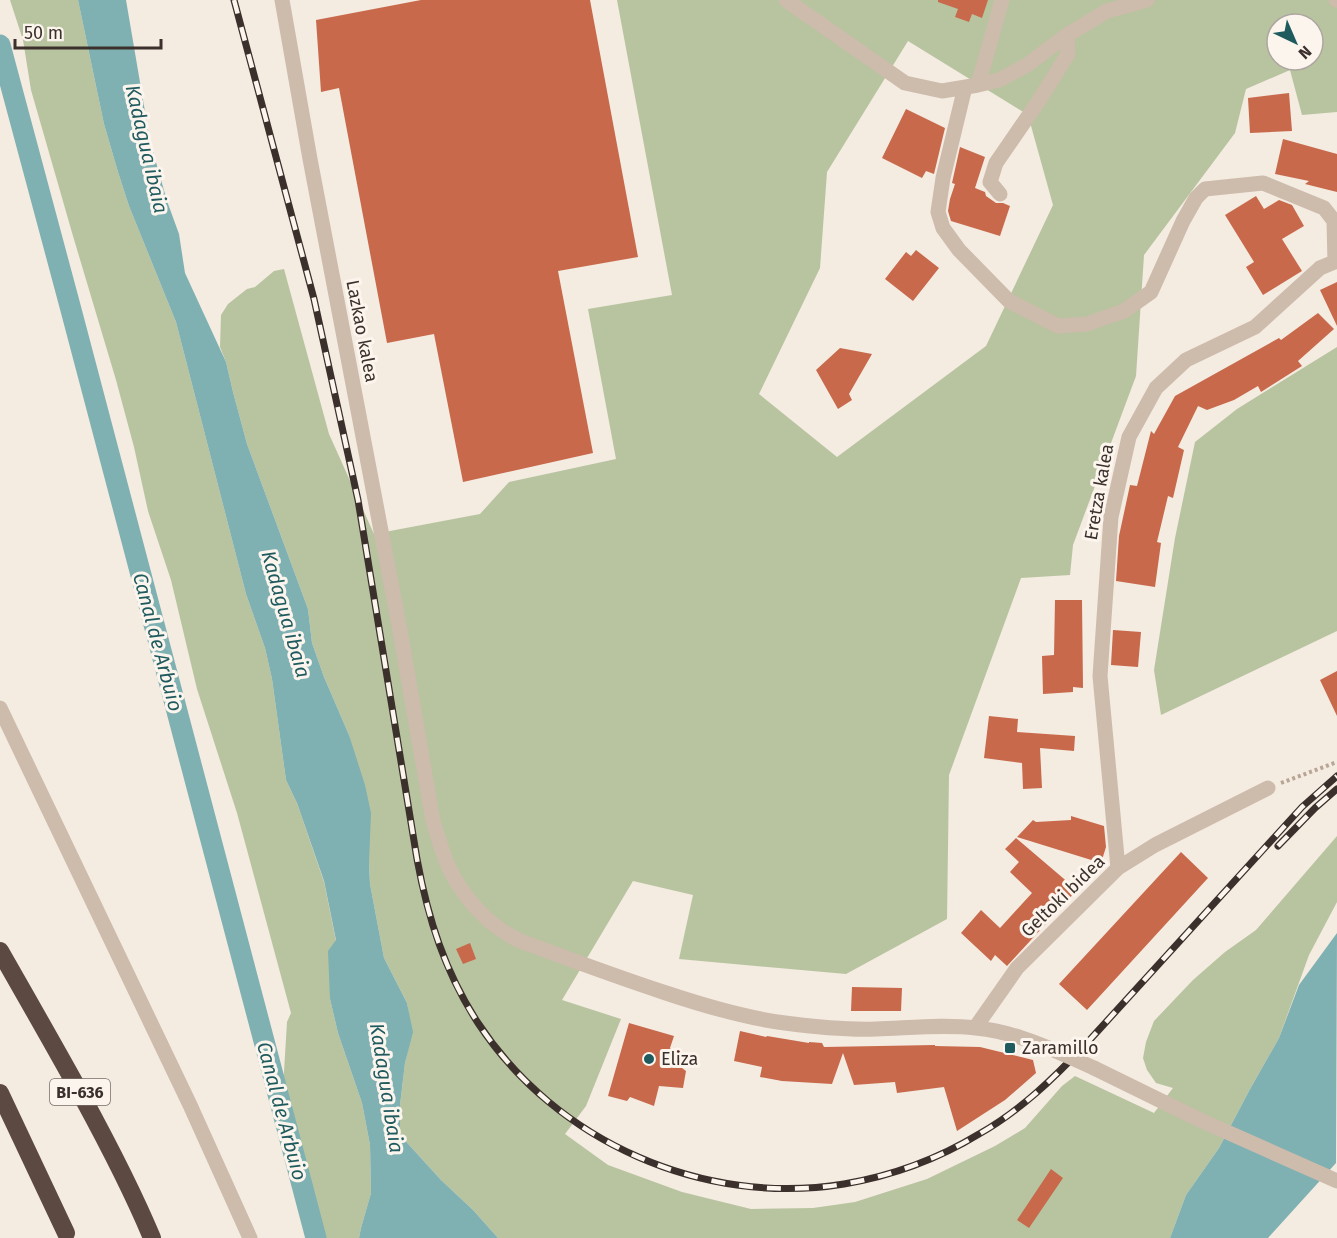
<svg xmlns="http://www.w3.org/2000/svg" width="1337" height="1238" font-family="'Fira Sans',sans-serif">
<style>
.green{fill:#b8c4a0;fill-rule:evenodd}
.water{fill:#7fb0b2}
.lines{fill:none;stroke-linecap:round;stroke-linejoin:round}
.canal{stroke:#7fb0b2;stroke-width:21}
.building{fill:#c8694b}
.path{stroke:#b9a596;stroke-width:4;stroke-dasharray:3 3;stroke-linecap:butt}
.minor{stroke:#cdbbac;stroke-width:15}
.highway{stroke:#5c4a42;stroke-width:18}
.rail-casing{stroke:#3b302b;stroke-width:7}
.rail{stroke:#fbf5ee;stroke-width:4.5;stroke-dasharray:14;stroke-linecap:butt}
.minor-bridge{stroke:#cdbbac;stroke-width:15}
.poi-dot{fill:#1f5a5e;stroke:#fbf5ee;stroke-width:2}
.labels{text-anchor:middle;stroke-width:6;stroke-linejoin:round;paint-order:stroke}
.shield{fill:#fbf5ee;stroke:#756b66;stroke-width:1.5}
.shield-label{font-size:16px;font-weight:bold;fill:#3b302b}
.street-label{font-size:18px;fill:#3b302b;stroke:#fbf5ee}
.poi-label{font-size:18px;fill:#3b302b;stroke:#fbf5ee;text-anchor:start}
.water-label{font-size:20px;font-style:italic;fill:#1f5a5e;stroke:#fbf5ee}
</style>
<rect width="100%" height="100%" fill="#f4ebe1"/>
<!-- green -->
<path class="green" d="M10,0h68l26,124 14,48 11,34 47,116 70,272 19,54 7,31 14,101 11,23 27,79 12,59 -6,58 8,34 24,70 8,42 1,48 -10,35 -2,10h-35l-25,-95 -16,-55 4,-66 4,-9 -54,-200 -40,-124 -26,-109 -23,-69 -14,-64 -18,-67 -43,-144 -42,-146 -8,-50z
M617,0h720v112l-35,3 -12,-45 -44,19 -11,44 -91,122 -8,121 -63,169 -3,30 -49,3 -72,197 -2,144 -101,55 -167,-15 14,-64 -60,-14 -71,119 59,19 -35,87 -21,28 43,31 74,27 69,17 62,-1 42,-6 72,-23 68,-33 30,-18 37,-42 13,-10 79,37 19,-25 -17,-5 -9,-13 -4,-12 3,-16 8,-21 39,-41 32,-28 31,-22 81,-94v66l-28,53 -30,83 -30,53 -30,57 -33,47 -16,43h-672l-25,-28 -32,-30 -41,-45v-30l5,-42 7,-31 -5,-29 -23,-45 -14,-74 -1,-21 -20,-128 -25,-58 -12,-34 -4,-34 -61,-165 -14,-52 -7,-30 -6,-15 1,-32 7,-11 19,-15 8,-2 19,-16 10,-2 45,165 45,100 106,-20 29,-32 107,-23 -28,-150 84,-14zM1277,24h36v36h-36zM908,41l120,74 25,90 -67,141 -149,111 -78,-63 61,-126 7,-96z
M1337,347v284l-176,84 -7,-45 21,-132 20,-96 42,-33z"/>
<!-- water -->
<path class="water" d="M78,0h48l24,141 17,60 12,33 6,39 41,89 7,30 14,52 61,165 4,34 12,34 25,58 16,50 6,28 -2,50 1,21 14,74 23,45 6,29 -8,31 -5,42v30l41,45 32,30 25,28h-139l2,-10 10,-35 -1,-48 -8,-42 -24,-70 -8,-34 -2,-48 8,-11 -12,-59 -27,-78 -11,-23 -14,-101 -7,-31 -19,-54 -70,-272 -47,-116 -11,-34 -14,-48z
M1337,933l-1,230 -68,75h-98l16,-43 33,-47 30,-57 30,-53 20,-53z"/>
<g class="lines">
<!-- canal -->
<path class="canal" d="M0,45l70,261 246,932"/>
</g>
<!-- building -->
<path class="building" d="M421,0h169l48,257 -80,14 35,182 -130,29 -29,-148 -47,9 -48,-255 -18,4 -5,-72z
M938,0h50l-6,18 -10,-4 -3,8 -14,-5 3,-8 -20,-7z
M1289,93l3,38 -42,2 -2,-35z
M906,109l39,19 -11,46 -8,-3 -4,7 -40,-20z
M1283,139l54,15v38l-32,-8 4,-3 -34,-7z
M960,147l25,10 -10,31 10,4 1,4 10,7h7l7,3 -10,30 -49,-15 -3,-10 2,-12 5,-15 -3,-1z
M1256,196l8,13 15,-9 13,5 12,21 -22,13 20,32 -39,24 -17,-28 8,-5 -29,-47z
M916,250l23,18 -26,33 -28,-22 21,-27 5,4z
M1337,282v44l-17,-36z
M1318,313l16,16 -36,32 4,5 -41,26 -3,-6 -24,14 -27,10 -9,-4 -20,41 6,3 -11,48 -5,-2 -11,46 4,1 -6,44 -39,-6 3,-45 11,-51 7,1 14,-55 3,3 21,-38 104,-58 2,2z
M840,348l32,6 -23,40 3,6 -14,9 -22,-39z
M1055,600h27l1,88 -10,-1v5l-30,2 -1,-38 12,-1z
M1113,630l28,2 -3,35 -27,-2z
M1337,671v45l-17,-36z
M989,716l29,3 -1,13 58,4 -1,15 -34,-3 2,40 -19,1 -1,-26 -38,-5z
M1071,816l33,10 2,21 -5,16 -84,-26 16,-17 3,2 35,-2z
M1016,838l61,52 -70,76 -12,-11 -4,6 -30,-28 20,-23 19,18 32,-35 -22,-21 9,-10 -14,-13z
M1181,852l27,26 -121,132 -28,-26z
M470,943l6,16 -13,5 -7,-15z
M852,987l50,1 -1,23h-50z
M629,1023l45,13 -4,12 12,3 -4,14 8,6 -3,17 -24,-2 -5,20 -24,-9 -3,4 -19,-5z
M740,1031l26,6 1,-1 42,7v-1l13,1 2,4 111,-2v1l45,1 53,13 3,13 -31,27 -48,31 -13,-44 -47,6 -2,-11 -41,3 -11,-32 -11,31 -50,-3 -22,-4 2,-10 -28,-6z
M1051,1169l12,9 -34,50 -12,-8z"/>
<g class="lines">
<!-- path -->
<path class="path" d="M1281,783l56,-21"/>
<!-- minor -->
<path class="minor" d="M282,0l28,159 89,466 34,196c6,18 10,36 19,53 15,28 39,53 68,67 49,18 97,36 146,52 39,13 79,25 119,30 30,4 61,7 91,6 33,-1 67,-5 100,-1 31,3 59,14 87,26
M786,0l119,83 37,8 36,-6 21,-5 28,-15 40,-30 40,-24 40,-11
M1336,0h1
M978,85l24,-85
M965,87l-22,91 -5,34 5,16 16,22 50,51 49,25 29,-2 37,-13 27,-19 32,-71 13,-23 9,-9 58,-6 61,25 10,13 1,41
M1000,194l-10,-12 6,-19 42,-61 30,-48 -1,-19
M0,708l190,397 60,133
M1118,868l-18,-192 11,-159 18,-80 27,-49 30,-28 69,-33 65,-59 17,-7
M975,1028l42,-60 101,-100 37,-23 113,-57
M1094,1068l106,52 137,61"/>
<!-- highway -->
<path class="highway" d="M0,951c28,49 56,98 83,147 25,46 49,92 69,140
M0,1093l66,140"/>
<defs>
<path id="rail" d="M234,0l80,299 44,201 59,359c11,60 28,113 61,164 78,119 226,184 366,161 47,-8 94,-25 135,-50 41,-23 75,-56 107,-90l216,-237 35,-31
M1278,846l37,-38 22,-19"/>
</defs>
<!-- rail casing -->
<use href="#rail" class="rail-casing"/>
<!-- rail -->
<use href="#rail" class="rail"/>
<!-- minor-bridge -->
<path class="minor-bridge" d="M1063,1054l31,14"/>
</g>
<!-- markers -->
<g class="poi-dot">
<rect x="1004" y="1042" width="12" height="12" rx="3"/>
<circle cx="649" cy="1059" r="6"/>
</g>
<g class="labels">
<!-- shield labels -->
<rect class="shield" x="50" y="1079" width="60" height="26" rx="4.5"/>
<g class="shield-label">
<text x="80" y="1098">BI-636</text>
</g>
<!-- street labels -->
<g class="street-label">
<text transform="translate(362 331) rotate(79)" y="6">Lazkao kalea</text>
<text transform="translate(1099 492) rotate(-80)" y="6">Eretza kalea</text>
<text transform="translate(1063 896) rotate(-44)" y="6">Geltoki bidea</text>
</g>
<!-- poi labels -->
<g class="poi-label">
<text x="1022" y="1054">Zaramillo</text>
<text x="661" y="1065">Eliza</text>
</g>
<!-- water labels -->
<g class="water-label">
<text transform="translate(147 149) rotate(77)" y="7">Kadagua ibaia</text>
<text transform="translate(286 614) rotate(74)" y="7">Kadagua ibaia</text>
<text transform="translate(158 642) rotate(75)" y="7">Canal de Arbuio</text>
<text transform="translate(387 1088) rotate(81)" y="7">Kadagua ibaia</text>
<text transform="translate(282 1111) rotate(75)" y="7">Canal de Arbuio</text>
</g>
</g>
<!-- north arrow -->
<g transform="translate(1295 42) rotate(136)"><circle r="28" fill="#fbf5ee" stroke="#aea6a0" stroke-width="1.5"/>
<path d="M0-4.5L10 22L0 15L-10 22Z" fill="#1f5a5e"/>
<text y="-9" font-size="16" font-weight="bold" text-anchor="middle" fill="#3b302b">N</text>
</g>
<!-- scale -->
<path d="M15 39v9h146v-9" fill="none" stroke="#3b302b" stroke-width="3"/>
<text x="24" y="39" font-size="18" fill="#3b302b" stroke="#fbf5ee" stroke-width="4.5" paint-order="stroke">50 m</text>
</svg>
